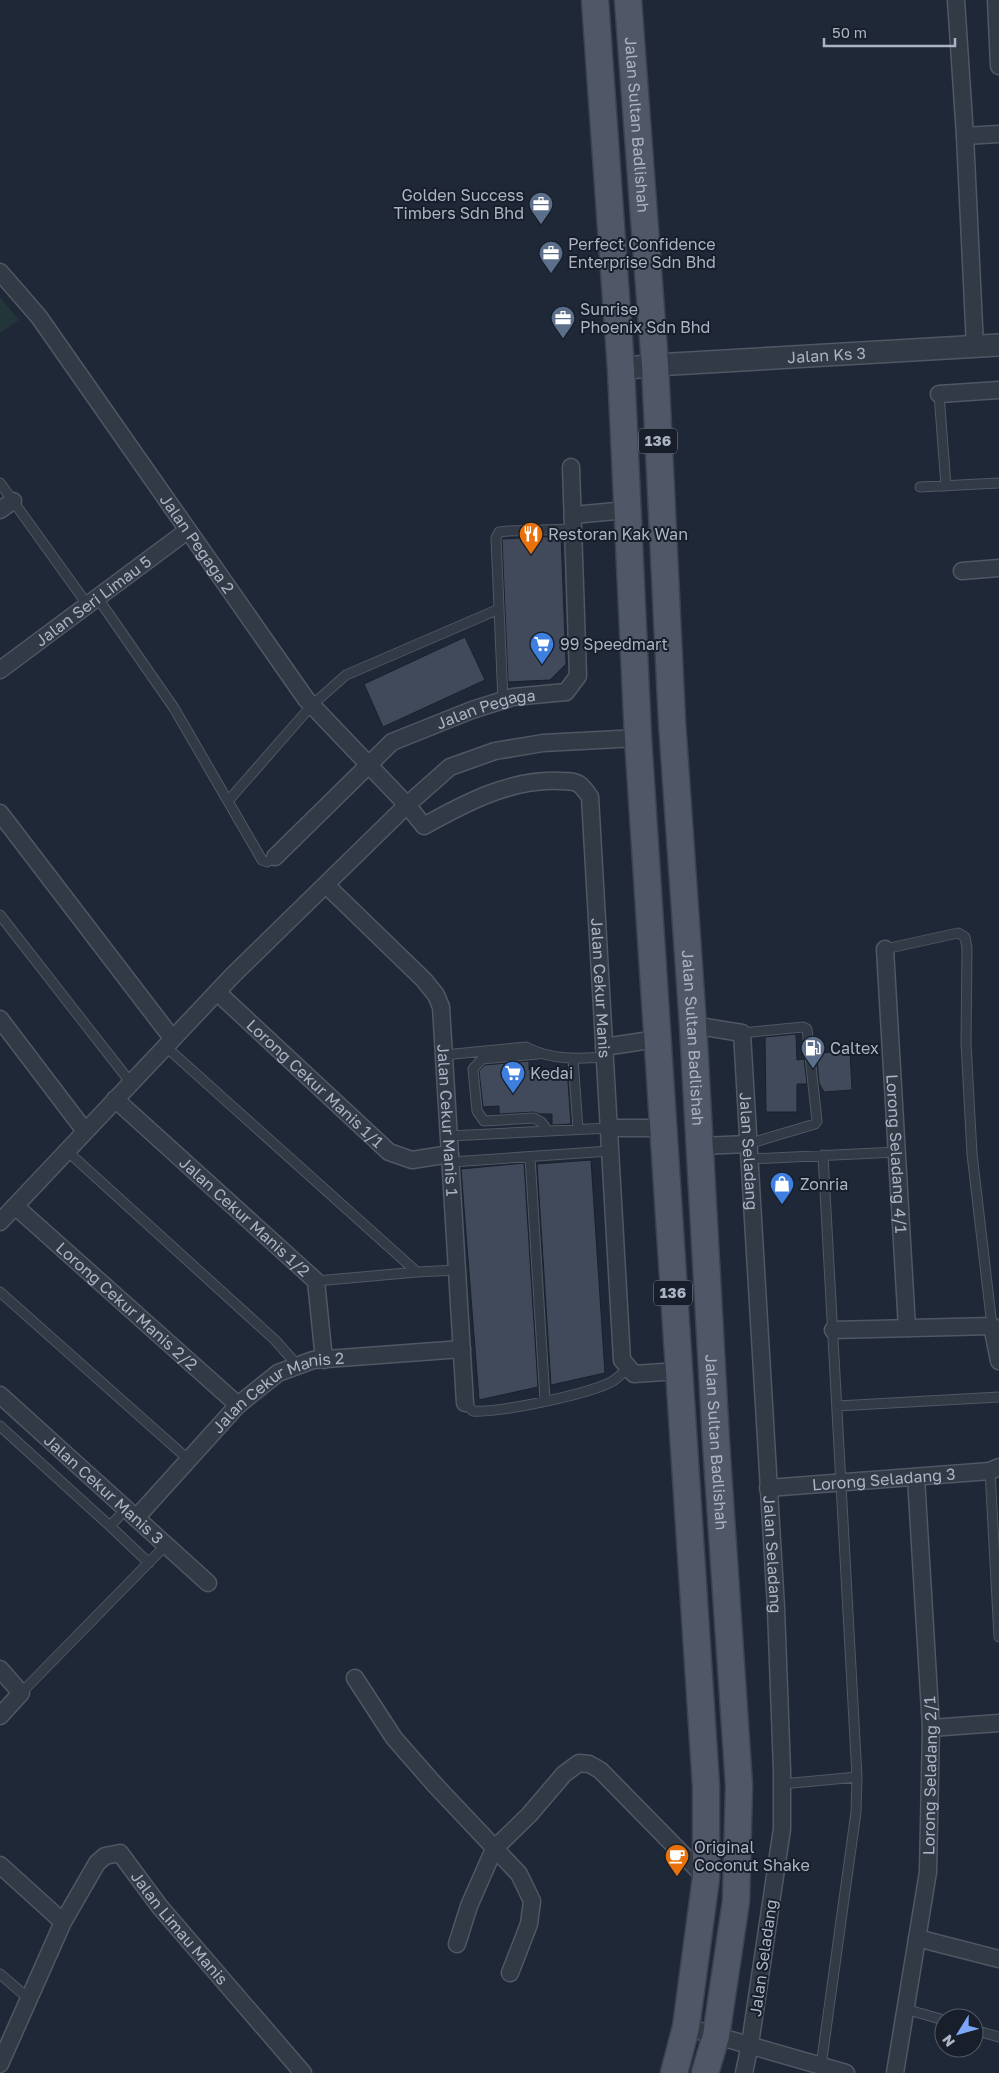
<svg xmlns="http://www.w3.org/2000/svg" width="999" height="2073" font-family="'Golos Text',sans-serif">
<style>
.green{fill:#223538}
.building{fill:#404a5b;stroke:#1a212d}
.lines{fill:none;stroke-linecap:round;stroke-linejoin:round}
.service-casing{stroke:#505765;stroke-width:11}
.minor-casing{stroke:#505765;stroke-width:19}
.tertiary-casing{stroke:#505765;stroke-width:24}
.primary-casing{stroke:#3c4350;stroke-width:29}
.service{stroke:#323a46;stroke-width:9}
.minor{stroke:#323a46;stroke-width:16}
.tertiary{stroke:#323a46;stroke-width:21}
.primary{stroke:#505867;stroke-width:26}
.labels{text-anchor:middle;stroke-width:4;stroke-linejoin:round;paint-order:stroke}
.shield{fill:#181f2a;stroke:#808796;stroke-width:1}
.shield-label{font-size:15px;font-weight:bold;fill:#acb4c4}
.street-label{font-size:16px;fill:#acb4c4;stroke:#181f2a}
.poi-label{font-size:16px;fill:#acb4c4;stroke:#181f2a;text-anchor:start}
</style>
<rect width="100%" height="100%" fill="#1f2836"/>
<!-- green -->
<path class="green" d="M0,297l19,23 -19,13z"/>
<!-- building -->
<path class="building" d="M561,536l5,128 -16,16 -42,2 -6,-143z
M465,637l20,43 -102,47 -19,-43z
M796,1034l1,26 7,-1 3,25h-10v28h-31l-1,-75z
M850,1051l2,39 -28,2 -5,-9 -2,-24h3l2,-6z
M529,1061v9l38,-2 4,56 -19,1v-11h-12l-6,-2 -35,2v-8l-16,1 -4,-36 6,-6z
M591,1160l14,213 -54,12 -14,-221z
M524,1163l14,224 -59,13 -18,-231z"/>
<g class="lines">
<defs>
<path id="service" d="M939,394l7,92
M0,483l87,121
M920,487l79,-4
M97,597l77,111 88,152 5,2 8,-5
M503,701l-7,-163 3,-6 9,-1 66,-2
M228,801l84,-96 34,-30 153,-66
M0,915l131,168
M885,949l73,-16 7,4 2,11 -1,95 6,111 20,172
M742,1033l61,-6 4,2 10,92 -2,3 -67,20
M165,1046l252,226 -101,9
M538,1054l-56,5 -9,10 4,42 7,10 50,-3 7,4 7,9
M444,1055l82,-8c24,13 52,12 79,10
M573,1059l5,70
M449,1136l160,-8
M67,1151l208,189 23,26
M530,1157l15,243
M749,1159l148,-7
M451,1162l159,-11
M417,1272l40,-2
M0,1292l189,168
M465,1403l8,8c26,2 117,-17 140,-30 5,-4 10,-8 15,-12
M837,1406l162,-9
M0,1426l110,100 16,-17
M990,1471l9,166
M110,1526l39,37
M21,1693l145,-148
M782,1784l75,-7
M0,1974l29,25
M905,2009l39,11
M974,2030l25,7
M821,2066l35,-254 1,-35 -34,-622"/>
<g id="minor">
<path d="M956,0l9,136 10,211"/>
<path d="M996,0l3,66"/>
<path d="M965,136l34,-2"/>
<path id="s1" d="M0,272l39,45 267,382 101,106 17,21c41,-23 88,-48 137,-45 6,0 14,0 19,4 3,2 7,8 10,12l32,563 12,14 44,-3"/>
<path d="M939,394l60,-4"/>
<path d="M0,510l13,-9"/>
<path d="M573,515l54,-5"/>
<path d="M962,571l37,-3"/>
<path id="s2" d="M0,670l187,-139"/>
<path d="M0,813l172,225"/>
<path id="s3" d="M275,857l117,-115 80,-32 41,-13 53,-5 12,-16 -7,-209"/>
<path id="s4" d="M326,885l98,95 12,15 5,12 24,396"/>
<path id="s5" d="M885,949l22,379"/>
<path id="s6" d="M217,992l172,160 23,8 38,-6"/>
<path d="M0,1019l85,112"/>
<path id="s7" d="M693,1025l49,8 34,575 6,163v58l-32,215 -6,29"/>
<path d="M604,1047l53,-8"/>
<path id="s8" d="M115,1099l201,182 8,79"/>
<path d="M609,1128h53"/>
<path d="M701,1146l47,-2"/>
<path id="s9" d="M15,1206l223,199"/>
<path d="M0,1222l234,-248 173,-169 43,-38 45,-16 48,-8 95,-5"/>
<path d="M833,1330l159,-4 7,35"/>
<path id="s10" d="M0,1395l208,188"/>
<path id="s11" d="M768,1488l222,-17 9,-4"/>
<path id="s12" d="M136,1518l102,-113 40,-32 35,-13 149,-11"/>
<path d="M0,1669l21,24 -21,23"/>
<path d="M355,1678l39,60 42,48 83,88 13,27 -3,23 -19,49"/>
<path d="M931,1728l68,-5"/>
<path d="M0,1865l63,57"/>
<path d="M917,1938l82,21"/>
<path d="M457,1944l12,-38 25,-57 35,-34 35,-41 15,-11 10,1 11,6 106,108"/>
<path d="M686,2027l160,46"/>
<path id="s13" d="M0,2064l63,-142 34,-59 8,-7 15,-3 40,54 143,166"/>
<path id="s14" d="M895,2073l33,-201 3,-144 -15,-251"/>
</g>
<g id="tertiary">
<path id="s15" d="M621,369l34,-4 344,-20"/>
</g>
<g id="primary">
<path d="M595,0l26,369 17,369 68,1048v92l-20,149 -12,46"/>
<path id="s16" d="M628,0l27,365 17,357 21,303 23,417 23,343 -3,116 -20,135 -11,37"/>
</g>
</defs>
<!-- service casing -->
<use href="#service" class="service-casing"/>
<!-- minor casing -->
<use href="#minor" class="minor-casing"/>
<!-- tertiary casing -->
<use href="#tertiary" class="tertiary-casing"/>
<!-- primary casing -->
<use href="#primary" class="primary-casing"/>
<!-- service -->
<use href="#service" class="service"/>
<!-- minor -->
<use href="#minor" class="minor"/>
<!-- tertiary -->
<use href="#tertiary" class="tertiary"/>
<!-- primary -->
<use href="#primary" class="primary"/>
</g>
<!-- icons -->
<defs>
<symbol id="office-pin" viewBox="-11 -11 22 30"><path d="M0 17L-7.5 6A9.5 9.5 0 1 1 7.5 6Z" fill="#5c6f8a" stroke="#181f2a"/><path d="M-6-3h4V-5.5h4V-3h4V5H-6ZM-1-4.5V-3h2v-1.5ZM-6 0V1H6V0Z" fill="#fff"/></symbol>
<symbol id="restaurant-pin" viewBox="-11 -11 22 30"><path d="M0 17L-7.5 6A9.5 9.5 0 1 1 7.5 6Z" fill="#e8710a" stroke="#181f2a"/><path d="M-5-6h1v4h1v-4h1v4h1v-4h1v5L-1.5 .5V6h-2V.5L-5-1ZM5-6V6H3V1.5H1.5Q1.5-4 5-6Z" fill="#fff"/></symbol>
<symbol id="supermarket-pin" viewBox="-11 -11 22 30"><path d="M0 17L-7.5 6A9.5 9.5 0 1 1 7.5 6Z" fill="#3f7fe0" stroke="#181f2a"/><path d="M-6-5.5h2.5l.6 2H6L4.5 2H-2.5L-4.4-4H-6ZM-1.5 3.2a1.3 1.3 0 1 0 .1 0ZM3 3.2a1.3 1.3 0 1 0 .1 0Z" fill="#fff"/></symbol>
<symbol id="fuel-pin" viewBox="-11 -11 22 30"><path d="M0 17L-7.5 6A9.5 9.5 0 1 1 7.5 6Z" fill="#5c6f8a" stroke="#181f2a"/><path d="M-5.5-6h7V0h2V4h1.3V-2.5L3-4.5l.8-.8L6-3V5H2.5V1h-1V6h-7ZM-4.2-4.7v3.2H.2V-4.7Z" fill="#fff"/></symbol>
<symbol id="shop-pin" viewBox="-11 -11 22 30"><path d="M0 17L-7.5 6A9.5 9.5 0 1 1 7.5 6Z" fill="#3f7fe0" stroke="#181f2a"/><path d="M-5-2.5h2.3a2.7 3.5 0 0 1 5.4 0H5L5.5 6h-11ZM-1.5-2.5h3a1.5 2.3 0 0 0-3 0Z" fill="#fff"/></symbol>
<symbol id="cafe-pin" viewBox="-11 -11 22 30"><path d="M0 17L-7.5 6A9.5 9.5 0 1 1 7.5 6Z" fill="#e8710a" stroke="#181f2a"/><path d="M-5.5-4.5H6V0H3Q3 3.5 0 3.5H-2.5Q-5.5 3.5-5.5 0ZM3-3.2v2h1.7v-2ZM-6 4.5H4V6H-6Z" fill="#fff"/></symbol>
</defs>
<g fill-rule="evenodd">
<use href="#office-pin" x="527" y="190" width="28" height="38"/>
<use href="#office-pin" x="537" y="239" width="28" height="38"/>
<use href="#office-pin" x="549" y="304" width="28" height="38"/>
<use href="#restaurant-pin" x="517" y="520" width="28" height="38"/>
<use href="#supermarket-pin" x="528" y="630" width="28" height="38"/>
<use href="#fuel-pin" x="799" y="1034" width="28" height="38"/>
<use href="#supermarket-pin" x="499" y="1059" width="28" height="38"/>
<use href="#shop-pin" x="768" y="1170" width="28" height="38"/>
<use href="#cafe-pin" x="663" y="1842" width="28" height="38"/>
</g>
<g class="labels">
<!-- shield labels -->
<g class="shield">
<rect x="639" y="428.5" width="38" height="25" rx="4"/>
<rect x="654" y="1280.5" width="38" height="25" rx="4"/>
</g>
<g class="shield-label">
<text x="658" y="446">136</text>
<text x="673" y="1298">136</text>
</g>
<!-- street labels -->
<g class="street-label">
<text dy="6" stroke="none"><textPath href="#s16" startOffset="125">Jalan Sultan Badlishah</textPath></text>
<text dy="6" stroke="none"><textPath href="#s15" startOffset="206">Jalan Ks 3</textPath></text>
<text dy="6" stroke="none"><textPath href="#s1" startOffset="336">Jalan Pegaga 2</textPath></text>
<text dy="6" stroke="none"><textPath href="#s2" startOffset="116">Jalan Seri Limau 5</textPath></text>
<text dy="6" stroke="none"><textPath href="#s3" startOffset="264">Jalan Pegaga</textPath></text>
<text dy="6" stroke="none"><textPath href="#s1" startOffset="1072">Jalan Cekur Manis</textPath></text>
<text dy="6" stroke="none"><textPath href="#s16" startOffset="1040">Jalan Sultan Badlishah</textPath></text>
<text dy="6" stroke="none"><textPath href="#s6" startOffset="134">Lorong Cekur Manis 1/1</textPath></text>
<text dy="6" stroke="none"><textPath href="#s4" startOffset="282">Jalan Cekur Manis 1</textPath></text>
<text dy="6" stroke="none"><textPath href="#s7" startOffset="168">Jalan Seladang</textPath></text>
<text dy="6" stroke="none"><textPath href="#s5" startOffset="205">Lorong Seladang 4/1</textPath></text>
<text dy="6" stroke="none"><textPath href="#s8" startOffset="175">Jalan Cekur Manis 1/2</textPath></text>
<text dy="6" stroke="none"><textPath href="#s9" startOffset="150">Lorong Cekur Manis 2/2</textPath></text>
<text dy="6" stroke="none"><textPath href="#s12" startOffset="195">Jalan Cekur Manis 2</textPath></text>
<text dy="6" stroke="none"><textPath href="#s16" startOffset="1445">Jalan Sultan Badlishah</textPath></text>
<text dy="6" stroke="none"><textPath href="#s11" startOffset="116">Lorong Seladang 3</textPath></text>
<text dy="6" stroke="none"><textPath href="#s10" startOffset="140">Jalan Cekur Manis 3</textPath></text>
<text dy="6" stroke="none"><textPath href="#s7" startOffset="572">Jalan Seladang</textPath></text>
<text dy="6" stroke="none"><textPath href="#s14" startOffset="300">Lorong Seladang 2/1</textPath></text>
<text dy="6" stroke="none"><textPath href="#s13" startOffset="345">Jalan Limau Manis</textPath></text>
<text transform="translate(763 1958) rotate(-82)" y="6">Jalan Seladang</text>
</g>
<!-- poi labels -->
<g class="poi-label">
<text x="524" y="201" text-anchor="end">Golden Success<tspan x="524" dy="18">Timbers Sdn Bhd</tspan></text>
<text x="568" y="250">Perfect Confidence<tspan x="568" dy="18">Enterprise Sdn Bhd</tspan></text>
<text x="580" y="315">Sunrise<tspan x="580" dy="18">Phoenix Sdn Bhd</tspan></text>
<text x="548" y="540">Restoran Kak Wan</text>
<text x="560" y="650">99 Speedmart</text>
<text x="830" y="1054">Caltex</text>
<text x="530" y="1079">Kedai</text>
<text x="800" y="1190">Zonria</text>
<text x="694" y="1853">Original<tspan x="694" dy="18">Coconut Shake</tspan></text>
</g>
</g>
<!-- north arrow -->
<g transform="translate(959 2033) rotate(233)"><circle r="24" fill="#181f2a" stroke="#535b68"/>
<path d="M0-4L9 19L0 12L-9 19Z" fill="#7ca7f9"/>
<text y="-8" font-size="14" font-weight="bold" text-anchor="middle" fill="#acb4c4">N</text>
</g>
<!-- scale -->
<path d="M824 38v8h131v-8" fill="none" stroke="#acb4c4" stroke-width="2.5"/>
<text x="832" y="38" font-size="15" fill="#acb4c4" stroke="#181f2a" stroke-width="4" paint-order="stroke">50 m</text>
</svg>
